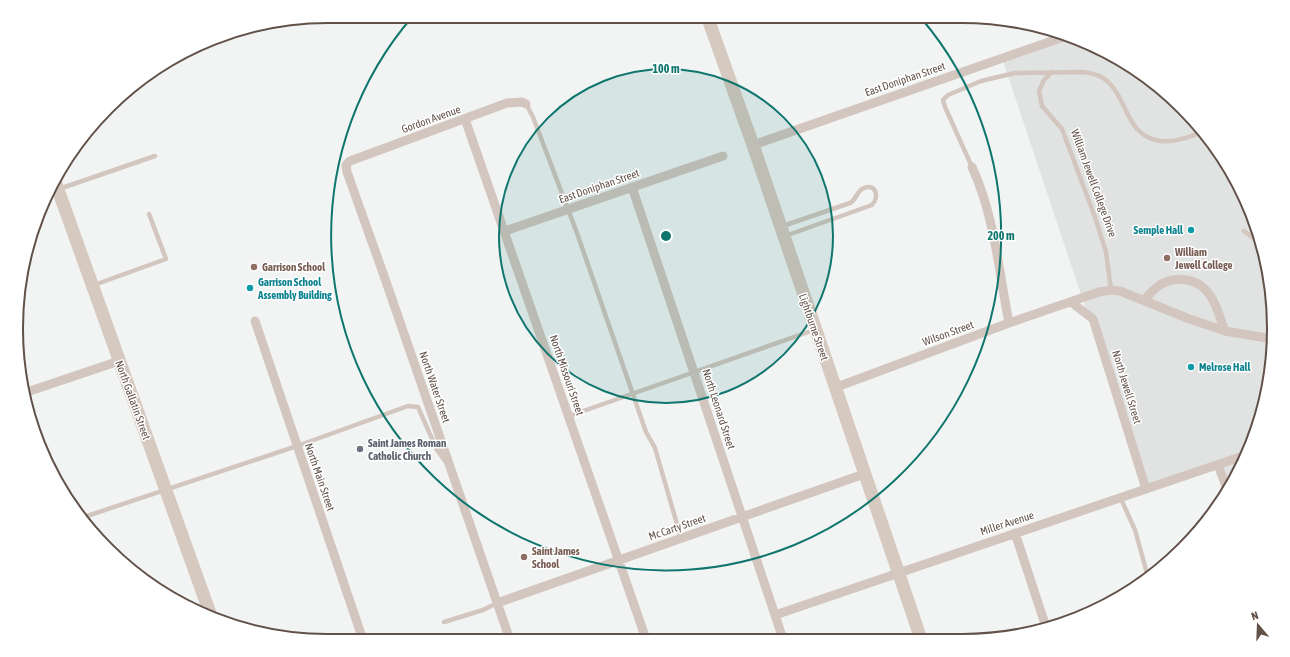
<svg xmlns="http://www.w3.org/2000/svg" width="1290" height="657" font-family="'Asap Condensed',sans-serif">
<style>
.education{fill:#e1e2e2}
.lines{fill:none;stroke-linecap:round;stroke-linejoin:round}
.lane{stroke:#d2c6bf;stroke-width:4.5}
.street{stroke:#d2c6bf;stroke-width:9}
.secondary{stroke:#d6c9bf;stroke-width:13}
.ring{fill:none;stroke:#0f766e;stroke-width:2}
.culture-dot{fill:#0f9aa8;stroke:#fff;stroke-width:1.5}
.education-dot{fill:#8d6e63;stroke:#fff;stroke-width:1.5}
.worship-dot{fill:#6b7280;stroke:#fff;stroke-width:1.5}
.labels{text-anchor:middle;stroke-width:3;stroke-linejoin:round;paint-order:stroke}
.street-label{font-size:11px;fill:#615148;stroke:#fff}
.culture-label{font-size:11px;font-weight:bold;fill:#0d838f;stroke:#fff;text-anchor:start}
.education-label{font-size:11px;font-weight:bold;fill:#785e54;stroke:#fff;text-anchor:start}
.worship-label{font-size:11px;font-weight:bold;fill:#5b616d;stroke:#fff;text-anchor:start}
.rim{fill:none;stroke:#615148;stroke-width:2}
.centre{fill:#0f766e;stroke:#fff;stroke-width:2}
.ring-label{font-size:12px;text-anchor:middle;font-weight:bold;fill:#0f766e;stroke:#fff;stroke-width:3;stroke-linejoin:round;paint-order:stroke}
</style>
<rect width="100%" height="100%" fill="#f2f4f4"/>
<!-- education -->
<path class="education" d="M1067,36l33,12 52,33 45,42 35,49 25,56 14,60 2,61 -10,61 -21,57 -15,23 -9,-25 -72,24 -144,-431z"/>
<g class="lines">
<!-- lane -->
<path class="lane" d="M1052,72l-8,8 -5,11 3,15 20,23 33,88 11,35 5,38
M526,104l7,13 44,116 69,199 9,16 26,90
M972,167l-27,-60 -2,-7 5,-5 33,-14 34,-8 68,-1c7,1 14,2 20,6 26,17 20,58 58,63 14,2 29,-5 42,-9
M59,189l96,-33
M783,226l67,-23c7,-4 7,-13 14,-15 13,-5 15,10 8,17l-87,31
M1244,231l17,13
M94,285l72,-26 -17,-45
M569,416l245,-86
M1121,499l14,31 13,47
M84,517l213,-71 111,-40 10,1 19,43 8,11
M444,622l39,-12 14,-7"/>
<!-- street -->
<path class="street" d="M465,119l181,520
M753,145l313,-109
M972,167c22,47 27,105 37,156
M632,187l151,452
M505,231l218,-75
M1144,300c4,-4 8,-9 13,-13 16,-12 40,-10 52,7 8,10 11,25 16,37
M1071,302l22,17 53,170
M255,321l108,319
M834,388l175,-65 90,-31 12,-2 9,1 67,27 38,13 48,8
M24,393l95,-32
M1218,465l9,24
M1015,533l31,94
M497,603l367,-129
M775,615l471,-160
M510,640l-127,-367 -36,-101 -1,-7 4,-4 157,-58 15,-1 4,2"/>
<!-- secondary -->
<path class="secondary" d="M707,16l46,129 168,494
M56,184l155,432"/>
</g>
<!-- distance rings -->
<circle cx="666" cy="236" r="167" fill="#0f766e" fill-opacity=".12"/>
<g class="ring">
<circle cx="666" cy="236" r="167"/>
<path d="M921 18A335 335 0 1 1 413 16"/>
</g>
<!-- markers -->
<g class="culture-dot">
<circle cx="1191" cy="230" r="4"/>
<circle cx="250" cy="288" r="4"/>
<circle cx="1191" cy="367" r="4"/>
</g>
<g class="education-dot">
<circle cx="1167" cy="258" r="4"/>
<circle cx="254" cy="267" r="4"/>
<circle cx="524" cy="557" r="4"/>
</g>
<circle class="worship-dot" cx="360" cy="449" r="4"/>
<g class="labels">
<!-- street labels -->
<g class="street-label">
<text transform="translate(905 79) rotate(-19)" y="4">East Doniphan Street</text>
<text transform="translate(431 119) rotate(-20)" y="4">Gordon Avenue</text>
<text transform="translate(1094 183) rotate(70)" y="4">William Jewell College Drive</text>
<text transform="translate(599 186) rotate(-19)" y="4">East Doniphan Street</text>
<text transform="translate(814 327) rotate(71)" y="4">Lightburne Street</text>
<text transform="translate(948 333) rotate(-20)" y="4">Wilson Street</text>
<text transform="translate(567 375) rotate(71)" y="4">North Missouri Street</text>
<text transform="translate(435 387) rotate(71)" y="4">North Water Street</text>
<text transform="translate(1127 387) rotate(73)" y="4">North Jewell Street</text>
<text transform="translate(133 400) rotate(70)" y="4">North Gallatin Street</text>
<text transform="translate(719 409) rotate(72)" y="4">North Leonard Street</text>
<text transform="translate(320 477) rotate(71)" y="4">North Main Street</text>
<text transform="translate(1007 523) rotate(-18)" y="4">Miller Avenue</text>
<text transform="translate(677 527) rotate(-19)" y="4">Mc Carty Street</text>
</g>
<!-- culture labels -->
<g class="culture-label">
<text x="1183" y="234" text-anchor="end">Semple Hall</text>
<text x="258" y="286">Garrison School<tspan x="258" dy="13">Assembly Building</tspan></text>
<text x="1199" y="371">Melrose Hall</text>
</g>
<!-- education labels -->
<g class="education-label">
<text x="1175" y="256">William<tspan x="1175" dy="13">Jewell College</tspan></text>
<text x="262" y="271">Garrison School</text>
<text x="532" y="555">Saint James<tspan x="532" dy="13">School</tspan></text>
</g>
<!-- worship labels -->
<g class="worship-label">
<text x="368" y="447">Saint James Roman<tspan x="368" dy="13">Catholic Church</tspan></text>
</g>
</g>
<!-- crop -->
<path d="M0 0H1290V657H0ZM328 23H962A305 305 0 0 1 1267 328V329A305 305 0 0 1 962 634H328A305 305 0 0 1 23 329V328A305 305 0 0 1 328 23Z" fill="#fff" fill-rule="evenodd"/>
<path class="rim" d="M328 23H962A305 305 0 0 1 1267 328V329A305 305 0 0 1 962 634H328A305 305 0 0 1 23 329V328A305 305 0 0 1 328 23Z"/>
<circle cx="666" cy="236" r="6" class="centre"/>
<g class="ring-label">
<text x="666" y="73">100 m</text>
<text x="1001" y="240">200 m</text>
</g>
<!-- north arrow -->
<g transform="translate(1258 625) rotate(341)" stroke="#ffffff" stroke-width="3" paint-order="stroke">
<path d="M0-3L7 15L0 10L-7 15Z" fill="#615148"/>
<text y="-6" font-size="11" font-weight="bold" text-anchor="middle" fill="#615148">N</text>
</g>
</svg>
